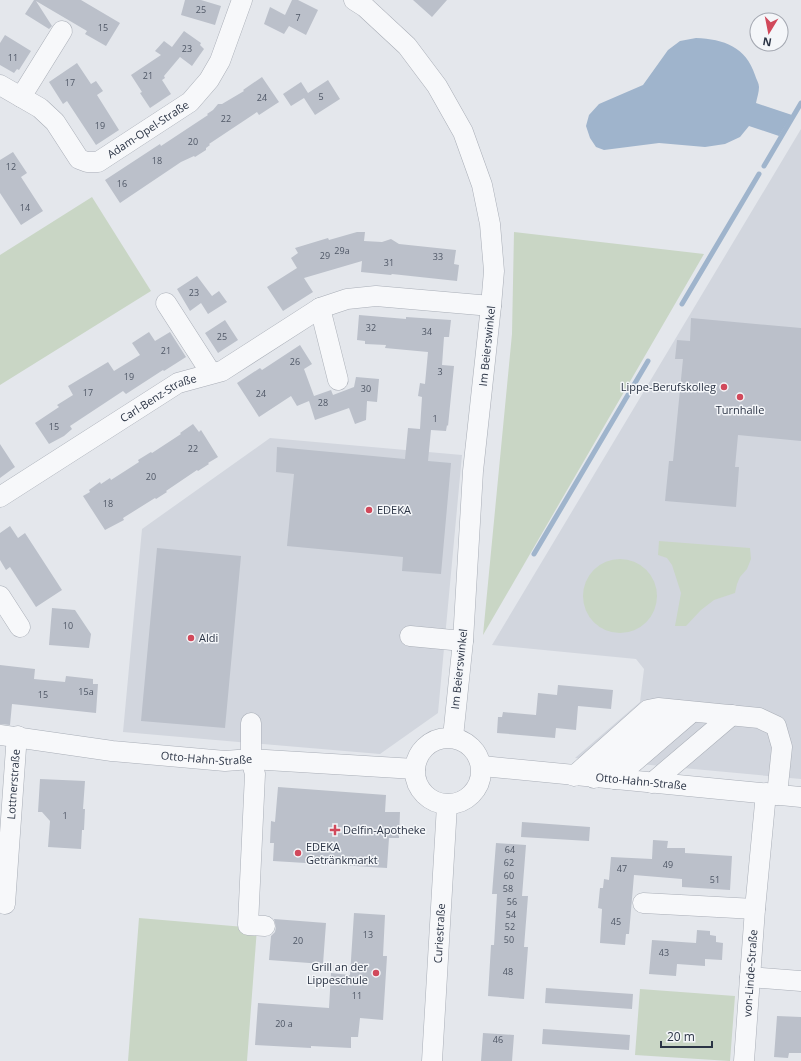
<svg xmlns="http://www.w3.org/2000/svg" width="801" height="1061" font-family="'Open Sans',sans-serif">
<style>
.built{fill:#d2d6de}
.green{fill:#c9d6c5}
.water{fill:#9fb4cc}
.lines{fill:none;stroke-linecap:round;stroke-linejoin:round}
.stream{stroke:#9fb4cc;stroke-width:5}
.building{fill:#bbc0ca}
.minor-casing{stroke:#a9aeb7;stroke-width:21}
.minor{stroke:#f7f8fa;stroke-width:20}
.poi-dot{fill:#d1495b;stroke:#f4f6f9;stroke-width:1.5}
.labels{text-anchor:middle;stroke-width:3;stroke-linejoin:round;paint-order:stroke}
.number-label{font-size:9px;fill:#4f5766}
.street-label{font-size:11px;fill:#2b3445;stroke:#f4f6f9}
.poi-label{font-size:11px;fill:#2b3445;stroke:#f4f6f9;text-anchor:start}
</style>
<rect width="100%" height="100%" fill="#e4e7ec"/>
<!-- built -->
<path class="built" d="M801,129v650l-226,-21 65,-56 4,-33 -8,-10 -144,-14z
M270,438l192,17 -24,258 -58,41 -257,-22 19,-203z"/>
<!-- green -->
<path class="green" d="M92,197l59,94 -151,94v-130z
M514,232l190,22 -221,381 29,-301z
M659,541l91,7 1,11 -4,10 -7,8 -3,7 -2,9 -21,7 -13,10 -15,16h-11l6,-33 -9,-28 -5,-7 -9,-3z
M583 596a37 37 0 1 1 74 0a37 37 0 1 1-74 0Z
M139,918l118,10 -10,133h-119z
M640,989l95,7 -5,65 -95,-6z"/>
<!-- water -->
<path class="water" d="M696,38c28,1 50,9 59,37 1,4 4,8 4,12 0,5 -2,11 -3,16l36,12 -13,21 -30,-10 -9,11 -15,7 -20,3 -46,-4 -55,7 -8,-3 -6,-9 -4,-12 3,-11 10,-11 44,-19 25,-35 12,-9z"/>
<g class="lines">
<!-- stream -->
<path class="stream" d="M764,166l37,-63
M682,304l77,-130
M534,554l114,-193"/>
</g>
<!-- building -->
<path class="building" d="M34,0h47l39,23 -14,23 -21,-12 2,-3 -51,-30 16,25 -3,3 -24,-15z
M185,0h16l20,6 -6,19 -34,-10z
M292,0h6l20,10 -12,25 -17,-9 -5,8 -20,-10 6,-17 15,8z
M413,0h34l-15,17z
M184,31l17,12 -1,2 4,4 -12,17 -12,-9 -16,19 1,2 -3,2 9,14 -21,14 -10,-15 2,-1 -11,-17 30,-20 -6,-4 9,-10 8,6z
M5,35l26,16 -12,19 -2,-1 -3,4 -14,-8v-22z
M77,63l14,21 5,-3 7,10 -6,4 22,35 -23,15 -29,-44 -4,3 -14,-22z
M262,77l17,25 -20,13 -2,-3 -48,32 1,1 -4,3v2l-11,7 -1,-1 -13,6 -61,41 -15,-23 55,-36 1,2 47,-31 -1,-1 6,-4 5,-6h4l22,-13 -1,-1z
M328,80l12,19 -25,16 -11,-17 -13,8 -8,-12 18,-12 7,11z
M13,152l14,21 -6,4 22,34 -22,14 -21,-32v-33z
M357,232h8l-1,9 18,1 9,-3 8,5 57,6 -2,14 5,1 -2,16 -65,-7 -1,1 -30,-3 1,-11 -58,17 9,14 -30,19 -16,-24 30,-19 -6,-10 7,-5 -3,-5 33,-10 1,2z
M197,276l15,20 7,-5 8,11 -19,12 -7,-11 -11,8 -13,-22z
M359,315l47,4v-2l45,3 -2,17h-5l-2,28 12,1 -6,60 -1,-1 -1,6 -15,-1 -3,31 23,2 -10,111 -39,-3 1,-14 -116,-11 7,-72 -18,-2 1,-25 128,12 3,-31 12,1 2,-32 -4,-1 2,-13 5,1 3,-32 -43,-4 1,-3 -21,-1v-3l-8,-1z
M691,318l110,10v113l-63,-6 -3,32h4l-3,40 -71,-6 4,-40h4l10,-102h-8l2,-19 13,1z
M225,320l13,20 -20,13 -13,-20z
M149,332l6,9 15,-9 16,25 -22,14 -1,-1 -37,24 -3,-3 -53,35 2,3 -8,7 -15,8 -14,-21 24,-16 -2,-2 16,-10 -5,-9 40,-24 6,9 26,-16 -8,-12z
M300,345l12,19 -8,5 10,27 17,-6 2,5 21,-8 2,-10 23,2 -2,23 -10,-1 -1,19 -11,4 -6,-16 -34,12 -6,-19 -12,5 -6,-10 -32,21 -22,-34 23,-15 2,2z
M193,424l6,8 2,-2 17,27 -10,6 1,1 -11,7 -1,-1 -31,21 1,1 -11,7 -1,-1 -32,20 1,2 -19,10 -22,-34 7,-4 -1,-2 11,-8 1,2 9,-6 1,2 28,-18 -1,-2 13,-8 1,1 29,-19 -1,-1z
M0,444l15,23 -15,11z
M10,526l8,12 7,-5 37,57 -26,17 -26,-40 -4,3 -6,-10v-27z
M157,548l84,8 -16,172 -84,-7z
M52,608l23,2 16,24 -2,14 -40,-3z
M0,665l35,4 -1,10 31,3 1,-6 27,3v5h5l-2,29 -84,-9 -2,21 -10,-1z
M558,685l55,5 -2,19 -33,-3 -2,24 -20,-2 -1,10 -58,-5 1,-16h4l1,-5 33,3 2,-22 19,2z
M40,779l45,2 -2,28h2l-1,21h-2l-1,19 -33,-2 2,-26 -8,-9h-4z
M278,787l108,8 -1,17h15l-1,26h-10l-2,30 -114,-7 1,-18h-4l1,-22 4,1z
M522,822l68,5 -1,14 -68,-4z
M653,840l15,1 -1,7h18v5l47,3 -2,34 -48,-3v-8l-48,-4 -5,59h-3l-1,11 -25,-2 2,-34 -4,-1 2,-20h3l1,-9 5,1 2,-23 41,2z
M496,843l30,2 -4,51h6l-4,51h4l-4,52 -36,-3 3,-51h3l3,-51h-5z
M354,913l31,2 -2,41h4l-4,64 -23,-2 -2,19h-7v11l-40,-2v2l-56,-3 3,-42 71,5 2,-35 19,2z
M274,919l52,4 -3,41 -54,-4 2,-24 4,-4 1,-5z
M697,930l13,1v4l6,1v6l7,1 -1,17 -17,-1v7l-28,-2 -1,12 -27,-2 3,-34 44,3z
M546,988l87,6 -1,15 -87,-6z
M777,1016l24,1v36h-12l-1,5 -14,-1z
M543,1029l87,6 -1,15 -87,-6z
M483,1033l31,2 -2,26h-31z"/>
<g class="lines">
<defs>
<g id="minor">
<path d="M354,0l11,7 42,39 30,40 26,46 19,53 8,39 4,47 -3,35 -18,165 -10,170 -10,96"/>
<path id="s1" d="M0,85l40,23 15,14 24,37 8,3h11l92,-60 19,-22 11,-19 22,-61"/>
<path d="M21,97l41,-66"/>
<path d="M166,303l45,70"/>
<path d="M320,308l18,72"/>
<path id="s2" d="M0,497l178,-114 44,-12 98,-63 27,-9 29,-3 115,10"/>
<path d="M0,596l20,31"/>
<path d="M410,636l53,5"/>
<path d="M251,723v36l4,15 -7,151 17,1"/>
<path id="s3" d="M0,735l112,16 113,10 26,-2 164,10"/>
<circle cx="448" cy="771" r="33"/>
<path id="s4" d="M482,766l319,31"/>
<path d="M574,776l74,-66 10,-2 101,10 17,8 6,21 -5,48"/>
<path d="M594,778l77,-68"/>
<path d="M614,779l78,-67"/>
<path d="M652,783l80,-68"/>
<path d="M643,903l112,6"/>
<path id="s5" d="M5,904l11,-156 2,-12"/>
<path d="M750,977l51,4"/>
<path id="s6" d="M432,1061l15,-256"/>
<path id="s7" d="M744,1061l11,-152 11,-116"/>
</g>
</defs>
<!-- minor casing -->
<use href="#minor" class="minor-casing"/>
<!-- minor -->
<use href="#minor" class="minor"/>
</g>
<!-- markers -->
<g class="poi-dot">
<circle cx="724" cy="387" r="4"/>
<circle cx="740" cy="397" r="4"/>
<circle cx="369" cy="510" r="4"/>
<circle cx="191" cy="638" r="4"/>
<path d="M333 824h4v4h4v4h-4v4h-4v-4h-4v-4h4z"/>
<circle cx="298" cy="853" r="4"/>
<circle cx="376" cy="973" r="4"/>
</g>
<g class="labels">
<!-- number labels -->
<g class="number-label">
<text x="201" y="13">25</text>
<text x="298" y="21">7</text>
<text x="103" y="31">15</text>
<text x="187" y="52">23</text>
<text x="13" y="61">11</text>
<text x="148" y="79">21</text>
<text x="70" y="86">17</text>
<text x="321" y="100">5</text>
<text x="262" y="101">24</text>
<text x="226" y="122">22</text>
<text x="100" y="129">19</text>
<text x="193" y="145">20</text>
<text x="157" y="164">18</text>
<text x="11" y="170">12</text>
<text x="122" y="187">16</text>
<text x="25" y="211">14</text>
<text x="342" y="254">29a</text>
<text x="325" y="259">29</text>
<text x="438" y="260">33</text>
<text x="389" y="266">31</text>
<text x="194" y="296">23</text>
<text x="371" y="331">32</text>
<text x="427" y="335">34</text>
<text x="222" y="340">25</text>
<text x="166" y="354">21</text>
<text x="295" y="365">26</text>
<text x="440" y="375">3</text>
<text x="129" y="380">19</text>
<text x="366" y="392">30</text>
<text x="88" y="396">17</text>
<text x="261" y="397">24</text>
<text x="323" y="406">28</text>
<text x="435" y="422">1</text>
<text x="54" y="430">15</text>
<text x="193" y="452">22</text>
<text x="151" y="480">20</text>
<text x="108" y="507">18</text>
<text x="68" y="629">10</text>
<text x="86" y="695">15a</text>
<text x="43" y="698">15</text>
<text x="65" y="819">1</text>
<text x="510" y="853">64</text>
<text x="509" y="866">62</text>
<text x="668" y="868">49</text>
<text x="622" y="872">47</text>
<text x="509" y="879">60</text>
<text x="715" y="883">51</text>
<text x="508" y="892">58</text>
<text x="512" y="905">56</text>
<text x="511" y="918">54</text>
<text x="616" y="925">45</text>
<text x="510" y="930">52</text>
<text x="368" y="938">13</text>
<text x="509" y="943">50</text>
<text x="298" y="944">20</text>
<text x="664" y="956">43</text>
<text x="508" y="975">48</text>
<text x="357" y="999">11</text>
<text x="284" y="1027">20 a</text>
<text x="498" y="1043">46</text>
</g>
<!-- street labels -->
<g class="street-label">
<text dy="4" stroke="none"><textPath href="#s1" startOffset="190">Adam-Opel-Straße</textPath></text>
<text transform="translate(487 346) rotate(-84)" y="4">Im Beierswinkel</text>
<text dy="4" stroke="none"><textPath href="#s2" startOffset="187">Carl-Benz-Straße</textPath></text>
<text transform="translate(459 669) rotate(-84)" y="4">Im Beierswinkel</text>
<text dy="4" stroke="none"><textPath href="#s3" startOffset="208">Otto-Hahn-Straße</textPath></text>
<text dy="4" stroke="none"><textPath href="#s4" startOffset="160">Otto-Hahn-Straße</textPath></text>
<text dy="4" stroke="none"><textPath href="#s5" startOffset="120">Lottnerstraße</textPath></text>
<text dy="4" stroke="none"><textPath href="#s6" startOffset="128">Curiestraße</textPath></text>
<text dy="4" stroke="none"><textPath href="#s7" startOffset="88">von-Linde-Straße</textPath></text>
</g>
<!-- poi labels -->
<g class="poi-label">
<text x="716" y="391" text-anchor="end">Lippe-Berufskolleg</text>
<text x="740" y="414" text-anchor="middle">Turnhalle</text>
<text x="377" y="514">EDEKA</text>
<text x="199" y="642">Aldi</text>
<text x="343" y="834">Delfin-Apotheke</text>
<text x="306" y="851">EDEKA<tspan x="306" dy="13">Getränkmarkt</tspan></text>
<text x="368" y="971" text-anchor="end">Grill an der<tspan x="368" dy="13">Lippeschule</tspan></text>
</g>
</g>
<!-- north arrow -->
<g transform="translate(769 32) rotate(190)"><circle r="19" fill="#f4f6f9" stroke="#a4a8b1"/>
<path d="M0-3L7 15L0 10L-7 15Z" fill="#d1495b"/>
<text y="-6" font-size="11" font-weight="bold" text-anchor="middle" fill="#2b3445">N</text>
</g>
<!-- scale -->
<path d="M661 1041v6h51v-6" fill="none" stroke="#2b3445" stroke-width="2"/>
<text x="667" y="1041" font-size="12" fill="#2b3445" stroke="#f4f6f9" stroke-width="3" paint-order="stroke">20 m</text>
</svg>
